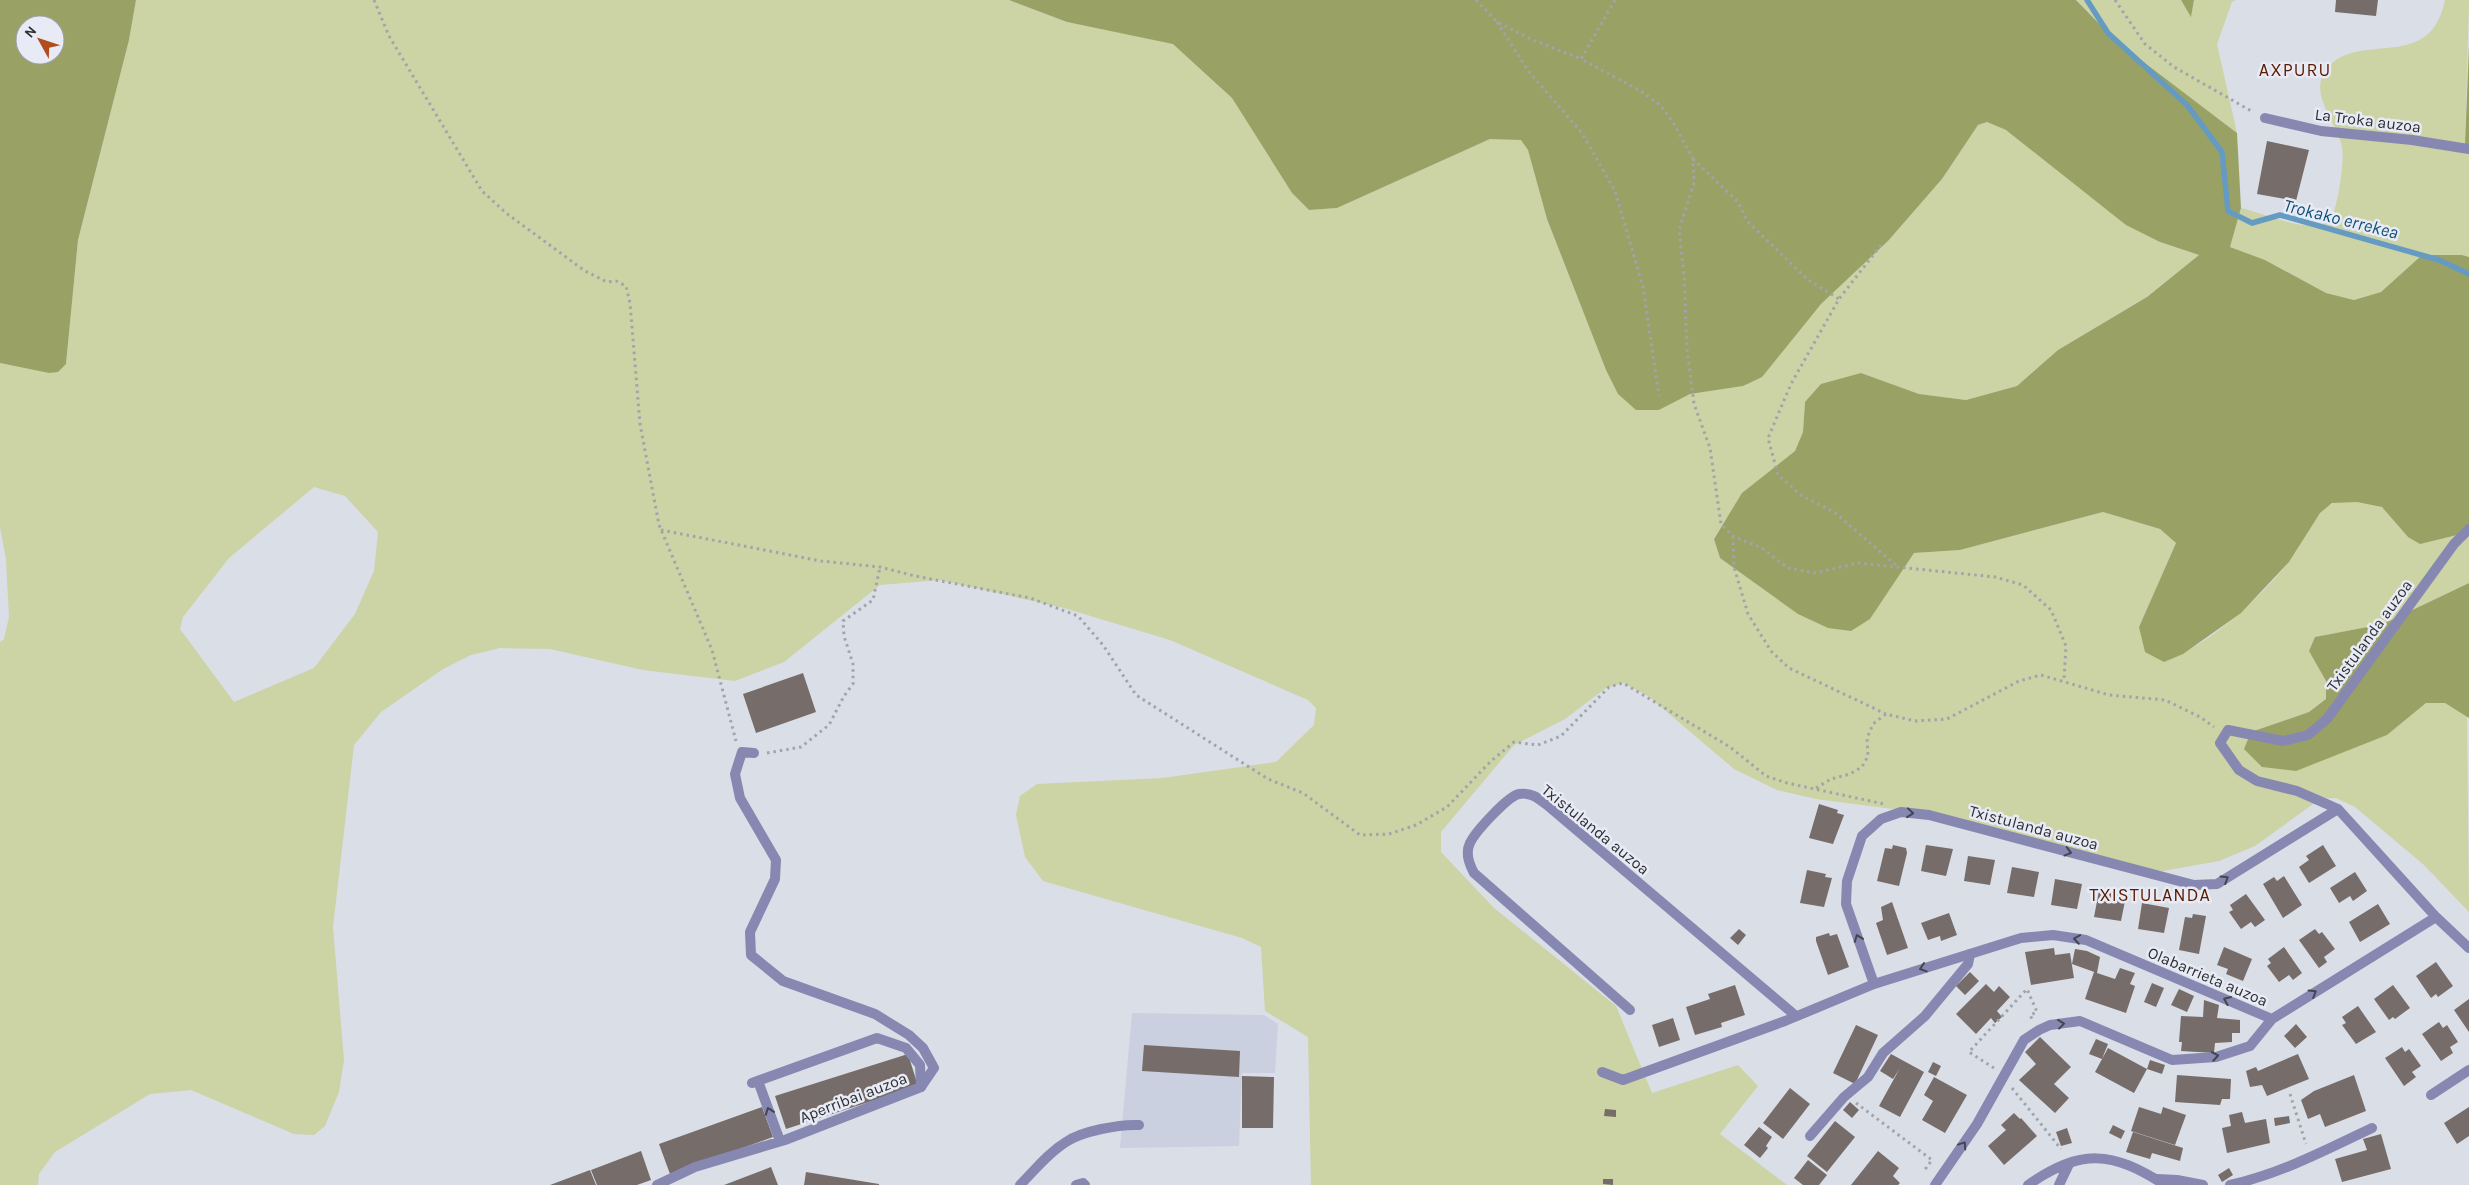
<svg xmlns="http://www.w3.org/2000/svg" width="2469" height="1185" font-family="Karla,sans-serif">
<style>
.built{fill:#cad0e0}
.green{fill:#ccd3a4;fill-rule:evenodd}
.forest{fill:#9aa165;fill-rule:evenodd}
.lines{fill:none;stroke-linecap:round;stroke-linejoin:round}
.stream{stroke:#659bc2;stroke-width:5.5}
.building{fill:#766c69}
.path{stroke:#a1a4ab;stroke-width:3;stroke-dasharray:2.5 4;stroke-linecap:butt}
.service{stroke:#8688b2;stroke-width:10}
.minor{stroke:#8688b2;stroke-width:10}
.oneway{stroke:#434552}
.labels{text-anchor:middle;stroke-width:5;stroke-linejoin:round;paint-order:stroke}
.street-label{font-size:16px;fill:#2d2f32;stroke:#e8ebf5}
.neighbourhood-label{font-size:18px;letter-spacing:1px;fill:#5b1c00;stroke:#e8ebf5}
.water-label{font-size:18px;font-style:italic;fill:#0e5077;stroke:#e8ebf5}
</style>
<rect width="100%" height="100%" fill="#dadee7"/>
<!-- built -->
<path class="built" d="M1132,1013l132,2 14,9 -3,49h-33l-3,73 -119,2z"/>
<!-- green -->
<path class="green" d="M136,0h873l58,22 106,21 59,55 60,95 17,17 28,-2 153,-69h31l7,11 19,69 59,151 53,40 31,-16 53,-8 78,-82 67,-63 54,-62 36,-54 9,-3 19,8 154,112 39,13 -52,42 -89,53 -41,36 -51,14 -47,-6 -58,-21 -56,29 -2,30 -8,19 -52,42 -29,45 6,20 150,61 44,-66 46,-3 143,-38 57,17 16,14 -37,84 25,35c48,-20 91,-59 124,-99 15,-18 22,-46 43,-59 8,-5 44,-2 52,4 9,8 17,20 25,29l61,-5v51l-86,41 -68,13 -6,14 17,30v18l-17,13 -58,20 136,3 39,-32h19l22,13 2,196 -45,-47 -69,-58 -19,-9 -16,1 -65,47 -36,15 -56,10 -47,-3 -185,-54 -115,-15 -39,-9 -43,-21 -86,-73 -25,-13 -17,5 -41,31 -51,26 -73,87v20l53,56 122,98 36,87 86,-28 20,21 -38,48 67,51h-476l-3,-148 -43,-26 -4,-64 -19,-9 -199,-57 -18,-24 -9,-42 4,-19 17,-12 126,-6 113,-16 38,-37 2,-17 -8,-8 -138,-60 -106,-32 -124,-28 -60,5 -96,77 -49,19 -92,-11 -93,-21 -50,-1 -29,7 -28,14 -62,43 -27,33 -21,182 11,133 -5,32 -14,34 -11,9 -20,-1 -103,-44 -41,4 -95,58 -16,22 -1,11h-38v-543l4,-3 5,-22 -3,-58 -6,-32v-164l50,10 16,-9 12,-124 51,-200zM314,487l31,9 33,36 -4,39 -19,43 -41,54 -80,34 -54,-73 3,-12 46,-59z
M2076,0h105l10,16 3,-16h42l-4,2 -15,42 20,89 -121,-92z
M2445,0h24l-4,144 4,1v112l-7,-2h-40l-41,37 -27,8 -28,-7 -61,-33 -35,-13 11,-39c21,5 57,21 78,17 3,-1 10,-5 12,-8 7,-9 14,-59 11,-70 -5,-27 -37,-55 -13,-81 34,-35 101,7 116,-66z"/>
<!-- forest -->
<path class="forest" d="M0,0h136l-7,40 -51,200 -12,124 -8,8 -9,1 -49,-10zM25,25h30v30h-30z
M1009,0h1067l40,41 121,92 4,75 -11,39 35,13 61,33 28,7 27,-8 41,-37h40l7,2v275l-49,12 -12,-7 -26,-30 -25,-5 -25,1 -12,10 -31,49 -48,51 -58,41 -19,8 -19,-10 -6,-25 37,-84 -16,-14 -57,-17 -143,38 -46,3 -44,66 -19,12 -23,-3 -30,-14 -78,-56 -6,-19 28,-46 53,-42 8,-19 2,-30 16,-18 40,-11 58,21 47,6 51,-14 41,-36 89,-53 52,-42 -39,-13 -34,-17 -120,-95 -19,-8 -9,3 -36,54 -54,62 -67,63 -59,73 -19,9 -53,8 -31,16h-23l-18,-16 -12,-24 -59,-151 -19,-69 -7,-10 -31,-1 -153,69 -28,2 -17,-17 -60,-95 -59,-54 -106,-22z
M2181,0h13l-3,17z
M2469,45v100l-4,-1z
M2469,583v135l-24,-15h-19l-39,32 -91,36 -34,-4 -18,-18 7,-17 58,-20 17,-13v-18l-17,-30 6,-14 68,-13z"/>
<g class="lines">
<!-- stream -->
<path class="stream" d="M2087,0l21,33 79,72 35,47 6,59 24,12 28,-8 159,45 30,14"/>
</g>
<!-- building -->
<path class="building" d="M2336,0h42l-2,16 -41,-4z
M2267,141l42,9 -13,51 -39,-7z
M803,673l13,39 -60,21 -13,-39z
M1819,804l19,6 -1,3 7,2 -11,29 -24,-6z
M1893,845l13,3 1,5 -8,33 -22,-5 8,-33 7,1z
M1926,845l27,4 -7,27 -25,-5z
M2323,845l13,21 -27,17 -10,-16 10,-7 -3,-4z
M1968,856l27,4 -5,25 -26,-4z
M2012,867l27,5 -5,25 -27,-4z
M1807,870l19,4 -1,3 7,1 -8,29 -24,-4z
M2355,872l12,19 -14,10 -3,-5 -11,7 -9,-15z
M2284,876l18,29 -19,13 -20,-34 11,-7 3,4z
M2055,879l27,5 -5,25 -26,-4z
M2099,891l27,5 -5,25 -27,-4z
M2246,894l19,26 -10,7 -4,-5 -10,7 -12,-17 4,-2 -3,-5z
M1892,902l16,46 -21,7 -11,-32 7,-3 -2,-13z
M2142,903l27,5 -5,25 -26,-4z
M2378,904l12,20 -30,18 -11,-20z
M1949,913l8,22 -16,6 -1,-5 -12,4 -7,-17z
M2193,914l13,2 -7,38 -20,-4 6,-33 7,1z
M1739,929l7,6 -8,10 -8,-7z
M2315,929l4,5 3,-2 13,17 -11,8 3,5 -8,6 -20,-28z
M1829,933l1,3 7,-2 12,33 -21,8 -12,-34v-4z
M2224,947l28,12 -9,22 -17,-7 2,-5 -11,-4z
M2284,947l18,26 -9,7 -4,-5 -10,7 -12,-16 4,-3 -3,-4z
M2054,948l1,7 15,-2 4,25 -43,7 -6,-33z
M2075,949l12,2 13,6 -3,16 -25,-9z
M2436,962l17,24 -15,11 -2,-3 -5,4 -15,-22z
M2120,968l15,5 -5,11 5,2 -9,27 -41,-14 9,-27 21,7z
M1970,972l9,9 -14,14 -9,-9z
M2152,983l12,5 -8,19 -12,-5z
M1986,984l8,8 5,-6 11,11 -13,14 5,6 -7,6 -4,-5 -15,16 -20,-20z
M1735,985l10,30 -24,8 1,4 -27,8 -9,-28 24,-8 -2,-5z
M2393,985l17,23 -15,11 -2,-2 -4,3 -15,-21z
M2179,989l15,7 -7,16 -16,-7z
M2469,999v33l-15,-22z
M2204,1000l15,5 -2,13 23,2v13h-8v9l-17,1 -1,10 -33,-2 1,-9h-3l2,-26 22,1z
M2358,1006l18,26 -20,12 -14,-19 4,-2 -4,-6z
M1673,1018l7,22 -21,7 -7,-22z
M2439,1022l4,6 4,-3 11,17 -8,5 3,6 -12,8 -19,-27z
M2296,1024l11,13 -12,11 -11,-12z
M1856,1025l22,10 -23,49 -22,-11z
M2040,1037l31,30 -17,17 15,14 -14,15 -36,-33 17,-16 -11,-12z
M2096,1039l12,5 -6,15 -13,-5z
M1144,1045l96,6 -1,26 -97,-6z
M2402,1047l3,5 4,-3 12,17 -9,6 4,5 -12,9 -19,-28z
M2108,1048l39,21 -13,24 -39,-21z
M908,1054l10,32 -132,43 -11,-33z
M1891,1054l33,18 -24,45 -21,-11 21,-38 -7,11 -13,-8z
M2298,1054l11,25 -42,17 -5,-11 -12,2 -4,-16 10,-4 2,4z
M2150,1060l15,5 -3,9 -15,-5z
M1933,1062l8,4 -5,10 -8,-4z
M2177,1075l54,4 -1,20h-8l-2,6 -45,-3z
M2354,1075l12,36 -41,16 -5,-13 -12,5 -7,-19 13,-9z
M1242,1076l32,1 -1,51h-31z
M1934,1077l33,18 -22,38 -23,-13 11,-19 -9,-6z
M1790,1088l20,16 -27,35 -20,-16z
M1850,1102l9,8 -7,8 -9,-8z
M762,1107l11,30 -103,37 -11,-30z
M2139,1107l22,7 2,-7 23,8 -11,30 -44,-14z
M2469,1107v29l-12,8 -13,-21z
M1605,1109l11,1v7l-12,-1z
M2242,1112l3,11 21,-4 4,24 -43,10 -5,-25 9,-2 -2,-11z
M2014,1113l6,6 1,-1 16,18 -33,29 -16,-19 18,-16 -5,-5z
M2289,1116l1,7 -15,3 -1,-8z
M1835,1121l20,16 -28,35 -20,-16z
M2113,1125l12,6 -4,8 -12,-6z
M1759,1127l13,10 -6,9 2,2 -8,10 -16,-13z
M2067,1128l5,15 -11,3 -5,-14z
M2133,1132l50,16 -3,13 -28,-8 -2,6 -24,-7z
M2381,1134l10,35 -49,13 -7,-23 32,-9 -4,-11z
M641,1151l10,29 -14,5h-40l-6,-15z
M1878,1151l21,17 -6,8 7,7 -2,2h-47z
M1808,1160l19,15 -8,10h-16l-9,-7z
M771,1167l7,18h-54z
M2229,1168l4,7 -11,7 -4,-7z
M590,1170l6,15h-46z
M806,1172l73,12v1h-75z
M1603,1179h10v6l-10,-1z"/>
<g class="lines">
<!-- path -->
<path class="path" d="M374,0l15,36 93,155 24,22 79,58 22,11 9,-1 10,5 4,17 10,121 19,101 53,125 24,91
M1476,0l21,22 36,18 48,19
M1615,0l-34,59 60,32 19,14 13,17 20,37 1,24 -15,47 5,45 3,74 7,55 16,44 11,76 12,12 29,12 26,20 27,5 43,-10 137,14 28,8 28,25 15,36 -2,34
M2115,0l30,44 29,23 79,45
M1497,22l32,50 53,61 33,58 28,96 16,109
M1693,159l45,43 9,19 60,58 32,20
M1881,245l-42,54 -48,85 -23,54 10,37 24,21 32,16 64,55
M661,530l160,31 59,6 35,9 115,22 48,18 25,29 33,50 132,84 35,14 57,42 29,-1 27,-9 31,-18 44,-46 23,-19 24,3 23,-9 48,-49 14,-4 107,64 36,29 21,7 97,21
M1733,536l1,31 14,47 23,37 18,17 97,46
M767,753l34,-6 28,-22 15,-29 9,-12v-20l-9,-28 -1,-15 30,-21 7,-33
M1816,788l15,-9 19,-5 12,-7 6,-11 -1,-18 6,-14 13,-10 29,7 32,-2 72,-38 22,-6 68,20 56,5 35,17 14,10
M1994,1068l-25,-16 58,-63 10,23 -7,3 2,4
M2012,1088l49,61
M2290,1094l16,50
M1856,1103l76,57 -6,8 2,2"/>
<!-- service -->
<path class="service" d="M754,753l-12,-1 -7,22 5,24 36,62 -1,19 -25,53 1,23 32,26 92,33 34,21 14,13 11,20 -13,19
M1810,1136l34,-39 24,-20 15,-24 42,-37 43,-52 2,-10"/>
<!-- minor -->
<path class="minor" d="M2265,118l56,13 91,9 57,9
M2469,529l-15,15 -127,175 -19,16 -25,6 -55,-11 -8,13 19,27 18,11 40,10 41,18 98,108 33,31
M1874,984l-28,-80 1,-23 15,-45 19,-17 20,-7 28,3 265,70 23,-1 121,-75
M1630,1010l-156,-137c-5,-9 -9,-20 -4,-30 5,-11 38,-47 49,-49 12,-2 19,4 28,11l249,211
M1602,1072l21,8 162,-59 89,-37 147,-46 32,-3 33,5 186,79
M758,1081l22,60
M2431,1095l38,-25
M2157,1179l20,1 26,5
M657,1185l38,-18 90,-27 136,-53 -1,-22 -14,-17 -29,-10 -125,45
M1020,1185c15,-15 28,-32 46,-43 16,-11 54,-18 73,-17
M1076,1185l7,-2 2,2
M1935,1185l42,-61 47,-84 15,-10 11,-5 30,-4 92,39 44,-3 34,-11 22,-27 164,-102
M2028,1185c53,-37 84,-34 137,0
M2059,1185l10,-21
M2230,1185c50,-11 96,-35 142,-57"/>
</g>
<!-- one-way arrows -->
<defs><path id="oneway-chevron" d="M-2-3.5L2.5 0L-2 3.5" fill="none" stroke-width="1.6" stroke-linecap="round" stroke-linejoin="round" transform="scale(1.25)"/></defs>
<g class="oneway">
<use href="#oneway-chevron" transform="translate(1910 813) rotate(6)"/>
<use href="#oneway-chevron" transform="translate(2068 852) rotate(15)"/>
<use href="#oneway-chevron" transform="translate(2225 879) rotate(-32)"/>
<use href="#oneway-chevron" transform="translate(1858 938) rotate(-110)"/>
<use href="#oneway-chevron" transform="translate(2077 939) rotate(-171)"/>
<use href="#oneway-chevron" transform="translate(1923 968) rotate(162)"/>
<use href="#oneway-chevron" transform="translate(2313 993) rotate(-32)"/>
<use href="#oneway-chevron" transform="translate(2227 1000) rotate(-157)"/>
<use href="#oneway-chevron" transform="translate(2061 1024) rotate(-7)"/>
<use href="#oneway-chevron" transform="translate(2215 1056) rotate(-10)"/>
<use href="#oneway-chevron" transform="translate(769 1111) rotate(-110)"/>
<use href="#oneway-chevron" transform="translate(1963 1145) rotate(-56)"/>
</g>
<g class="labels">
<!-- street labels -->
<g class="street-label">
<text transform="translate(2368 120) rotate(7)" y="6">La Troka auzoa</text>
<text transform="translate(2369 635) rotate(-54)" y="6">Txistulanda auzoa</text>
<text transform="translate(2034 827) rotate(15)" y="6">Txistulanda auzoa</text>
<text transform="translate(1596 829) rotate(39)" y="6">Txistulanda auzoa</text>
<text transform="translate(2208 976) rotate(23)" y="6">Olabarrieta auzoa</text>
<text transform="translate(853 1097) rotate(-21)" y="6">Aperribai auzoa</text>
</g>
<!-- neighbourhood labels -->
<g class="neighbourhood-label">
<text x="2295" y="76">AXPURU</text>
<text x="2150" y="901">TXISTULANDA</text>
</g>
<!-- water labels -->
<g class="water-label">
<text transform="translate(2341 219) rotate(14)" y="6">Trokako errekea</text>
</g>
</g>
<!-- north arrow -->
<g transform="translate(40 40) rotate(310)"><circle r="24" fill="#e8ebf5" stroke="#9da0a7"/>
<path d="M0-4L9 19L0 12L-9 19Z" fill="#b14c1d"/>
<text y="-8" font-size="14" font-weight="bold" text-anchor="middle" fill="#2d2f32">N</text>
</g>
</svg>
